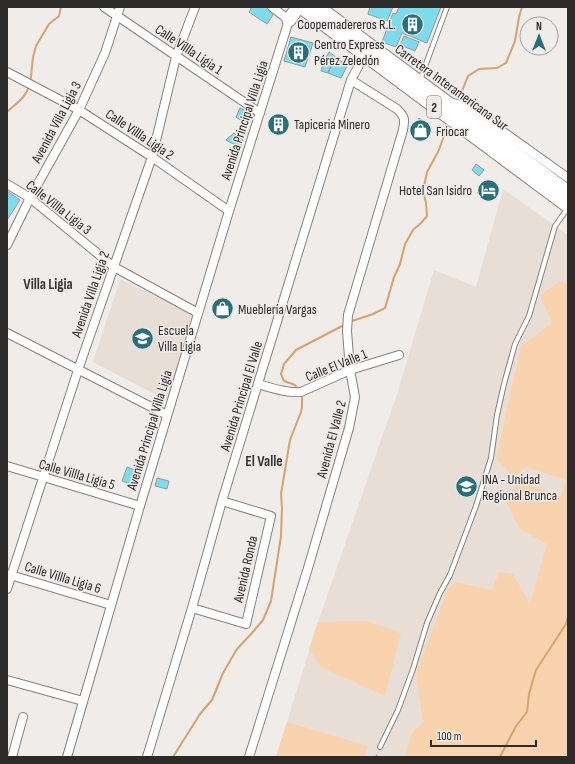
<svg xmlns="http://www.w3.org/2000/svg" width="575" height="764" font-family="'Sofia Sans Condensed',sans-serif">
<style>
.built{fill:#e8ded5}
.green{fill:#f9d3ad}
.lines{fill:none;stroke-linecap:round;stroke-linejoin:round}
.stream{stroke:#d7a36c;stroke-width:2}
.building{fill:#7cdced;stroke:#94999a}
.service-casing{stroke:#85827f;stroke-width:6}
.minor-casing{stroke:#85827f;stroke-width:10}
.trunk-casing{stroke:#85827f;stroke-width:15}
.path{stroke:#a9a6a4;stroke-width:1.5;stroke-dasharray:3 2;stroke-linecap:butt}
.service{stroke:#fff;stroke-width:4}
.minor{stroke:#fff;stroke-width:8}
.trunk{stroke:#fff;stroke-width:13}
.labels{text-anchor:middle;stroke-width:3;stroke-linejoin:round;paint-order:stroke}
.shield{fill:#efece9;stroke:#676563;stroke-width:1}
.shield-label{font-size:13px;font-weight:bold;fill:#2d2b2a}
.poi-label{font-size:14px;fill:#2d2b2a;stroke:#efece9;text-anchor:start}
.street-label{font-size:14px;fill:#2d2b2a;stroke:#efece9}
.neighbourhood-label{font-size:15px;font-weight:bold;fill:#393734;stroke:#efece9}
</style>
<rect width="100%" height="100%" fill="#efece9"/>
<!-- built -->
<path class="built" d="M503,189l65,46v522h-292l42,-135 79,-228 37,-124 42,17z
M120,279l72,35 -24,87 -75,-39z"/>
<!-- green -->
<path class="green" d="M561,281l7,3v473h-163l7,-24 11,-11 -7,-48 31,-84 7,-8 38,8 7,-18 14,2 17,30 17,-60 -27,-15 -14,-27 14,-22 41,17 5,-17 -40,-13 -12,11 -18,-20 25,-112 31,-23 -12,-28z
M367,621l34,12 -16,63 -64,-29 -12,-18 9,-27z
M287,722l81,24 -4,11h-88z"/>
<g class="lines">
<!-- stream -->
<path class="stream" d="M30,82l1,-5 2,-20 3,-11 13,-22 10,-8 2,-9
M460,96l8,-20 11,-7 18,-1 9,-5 9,-22 4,-24 3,-10
M7,112c8,-8 19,-14 22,-26
M349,322l24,-8 12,-6 9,-31 6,-13 5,-20 8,-14 8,-7 6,-7 -1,-13 -3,-12 4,-19 11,-20 9,-24
M299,390l-4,-5 -11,-4 -3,-7 3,-10 12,-14 50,-26
M173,757l27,-43 12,-14 11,-27 14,-24 15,-16 11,-13 8,-19 10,-65 1,-28 -1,-14 9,-54 11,-28 1,-5v-9
M500,757l16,-31 11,-14 2,-18 7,-24 30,-46 2,-7"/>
</g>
<!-- building -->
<path class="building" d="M252,7h15l8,5 -8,12 -18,-12z
M370,7h23l-6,14 -19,-7z
M399,7h42l-14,36 -25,-10 -6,14 -14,-5 11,-29 3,1z
M404,36l15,6 -4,9 -15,-6z
M291,37l22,6 -8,24 -21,-6z
M329,52l8,6 -6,8 -3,7 -7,-2 2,-8z
M337,58l10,8 -6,12 -13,-5 3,-7z
M240,108l11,5 -4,11 -11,-7z
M273,116l15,5 -3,11 -16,-5z
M419,118l10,7 -5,15 -10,-4z
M234,133l9,7 -3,8 -14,-8z
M476,164l8,6 -5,6 -7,-6z
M488,180l10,7 -11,14 -10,-8z
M7,191l13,9 -13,20z
M217,302l13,3 -3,10 -12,-3z
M127,467l14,5 -5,14 -14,-5z
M157,478l12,3 -2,8 -12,-3z"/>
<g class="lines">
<defs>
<path id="service" d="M420,80l27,-73
M380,747l18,-37 15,-41 14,-46 13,-30 10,-18 26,-69 15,-48 6,-43 7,-31 11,-40 14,-28 26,-90 13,-18"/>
<path id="minor" d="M104,7l156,106
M7,72l72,38 73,47 77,54
M453,103l8,2 13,6 94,67
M7,184l23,14 84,69 84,46
M7,245l23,-47 49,-88 26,-57 15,-46
M7,333l160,82
M258,384c14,4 28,9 43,8l49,-22 49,-15
M7,466l133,40
M7,574l104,31
M7,589l71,-219 74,-213 24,-100 19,-50
M192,608l54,16 25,-108 -49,-15
M7,680l76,21
M12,757l11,-40
M67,757l73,-251 89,-295 60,-191 -17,-13
M147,757l45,-149 30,-107 129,-421 15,-28
M249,757l59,-189 41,-140 6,-31 -5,-27 -3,-39 1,-16 55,-185c2,-11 2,-13 -6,-21l-46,-29"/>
<path id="trunk" d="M301,7l267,199
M318,7l250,185
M289,20l9,-13"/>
</defs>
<!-- service casing -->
<use href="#service" class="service-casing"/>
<!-- minor casing -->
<use href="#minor" class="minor-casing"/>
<!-- trunk casing -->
<use href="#trunk" class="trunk-casing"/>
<!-- path -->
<path class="path" d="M376,757l2,-5"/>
<!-- service -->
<use href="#service" class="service"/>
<!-- minor -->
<use href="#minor" class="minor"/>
<!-- trunk -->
<use href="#trunk" class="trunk"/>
</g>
<!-- icons -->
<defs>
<symbol id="building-disc" viewBox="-11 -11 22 22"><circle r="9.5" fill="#276f7b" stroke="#efece9"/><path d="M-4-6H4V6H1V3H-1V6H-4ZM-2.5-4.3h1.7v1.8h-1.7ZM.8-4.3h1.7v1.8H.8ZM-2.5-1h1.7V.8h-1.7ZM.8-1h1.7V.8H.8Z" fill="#fff"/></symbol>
<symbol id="shop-disc" viewBox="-11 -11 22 22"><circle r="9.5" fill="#276f7b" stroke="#efece9"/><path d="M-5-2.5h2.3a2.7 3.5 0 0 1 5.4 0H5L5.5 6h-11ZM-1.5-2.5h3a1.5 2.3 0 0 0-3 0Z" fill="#fff"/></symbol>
<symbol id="hotel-disc" viewBox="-11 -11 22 22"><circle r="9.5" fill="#276f7b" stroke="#efece9"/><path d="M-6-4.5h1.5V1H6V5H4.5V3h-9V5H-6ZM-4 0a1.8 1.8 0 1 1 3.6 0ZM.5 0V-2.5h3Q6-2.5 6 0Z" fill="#fff"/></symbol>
<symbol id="school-disc" viewBox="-11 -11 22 22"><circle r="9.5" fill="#276f7b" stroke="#efece9"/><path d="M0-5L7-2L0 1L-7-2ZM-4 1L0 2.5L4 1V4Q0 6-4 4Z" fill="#fff"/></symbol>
<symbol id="university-disc" viewBox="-11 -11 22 22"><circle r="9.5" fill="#276f7b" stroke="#efece9"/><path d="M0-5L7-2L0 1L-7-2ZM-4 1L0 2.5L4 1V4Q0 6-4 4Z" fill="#fff"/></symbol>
</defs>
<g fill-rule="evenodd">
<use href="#building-disc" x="400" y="12" width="25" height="25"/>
<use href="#building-disc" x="286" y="40" width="25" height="25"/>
<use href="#building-disc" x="266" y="112" width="25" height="25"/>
<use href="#shop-disc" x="408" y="118" width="25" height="25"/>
<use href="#hotel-disc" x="476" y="178" width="25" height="25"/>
<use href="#shop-disc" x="210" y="296" width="25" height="25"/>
<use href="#school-disc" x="130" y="326" width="25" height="25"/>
<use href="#university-disc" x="454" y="474" width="25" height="25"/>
</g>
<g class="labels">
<!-- shield labels -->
<rect class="shield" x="427" y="96" width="14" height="22" rx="3"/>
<g class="shield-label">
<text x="434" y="112">2</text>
</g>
<!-- poi labels -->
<g class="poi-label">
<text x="396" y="29" text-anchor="end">Coopemadereros R.L.</text>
<text x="314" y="49">Centro Express<tspan x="314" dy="16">Pérez Zeledón</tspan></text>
<text x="294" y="129">Tapiceria Minero</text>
<text x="436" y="136">Friocar</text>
<text x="472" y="195" text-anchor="end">Hotel San Isidro</text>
<text x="238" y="314">Mueblería Vargas</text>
<text x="158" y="335">Escuela<tspan x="158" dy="16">Villa Ligia</tspan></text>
<text x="482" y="484">INA - Unidad<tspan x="482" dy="16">Regional Brunca</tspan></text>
</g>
<!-- street labels -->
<g class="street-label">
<text transform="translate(189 49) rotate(34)" y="5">Calle Villla Ligia 1</text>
<text transform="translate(452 87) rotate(36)" y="5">Carretera Interamericana Sur</text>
<text transform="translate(244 120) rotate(-72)" y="5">Avenida Principal Villa Ligia</text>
<text transform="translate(56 122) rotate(-62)" y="5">Avenida Villa Ligia 3</text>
<text transform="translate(140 134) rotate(34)" y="5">Calle Villla Ligia 2</text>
<text transform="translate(59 207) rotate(38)" y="5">Calle Villla Ligia 3</text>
<text transform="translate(90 294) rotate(-71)" y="5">Avenida Villa Ligia 2</text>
<text transform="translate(336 365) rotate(-22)" y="5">Calle El Valle 1</text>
<text transform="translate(241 396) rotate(-73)" y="5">Avenida Principal El Valle</text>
<text transform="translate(149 430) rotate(-73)" y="5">Avenida Principal Villa Ligia</text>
<text transform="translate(331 439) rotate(-75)" y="5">Avenida El Valle 2</text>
<text transform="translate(77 474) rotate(16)" y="5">Calle Villla Ligia 5</text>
<text transform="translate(245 569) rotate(-77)" y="5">Avenida Ronda</text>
<text transform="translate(63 577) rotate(17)" y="5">Calle Villla Ligia 6</text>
</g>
<!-- neighbourhood labels -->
<g class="neighbourhood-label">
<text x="48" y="289">Villa Ligia</text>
<text x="264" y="466">El Valle</text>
</g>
</g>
<!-- border -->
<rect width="575" height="764" fill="none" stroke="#2d2b2a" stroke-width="16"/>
<!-- north arrow -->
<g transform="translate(539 36)"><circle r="19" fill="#efece9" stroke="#a19f9d"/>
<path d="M0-3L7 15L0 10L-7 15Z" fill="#276f7b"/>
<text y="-6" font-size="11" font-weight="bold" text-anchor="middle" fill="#2d2b2a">N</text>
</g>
<!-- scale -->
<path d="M431 740v6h105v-6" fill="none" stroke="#2d2b2a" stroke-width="2"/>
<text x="437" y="740" font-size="12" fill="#2d2b2a" stroke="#efece9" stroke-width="3" paint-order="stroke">100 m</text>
</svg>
